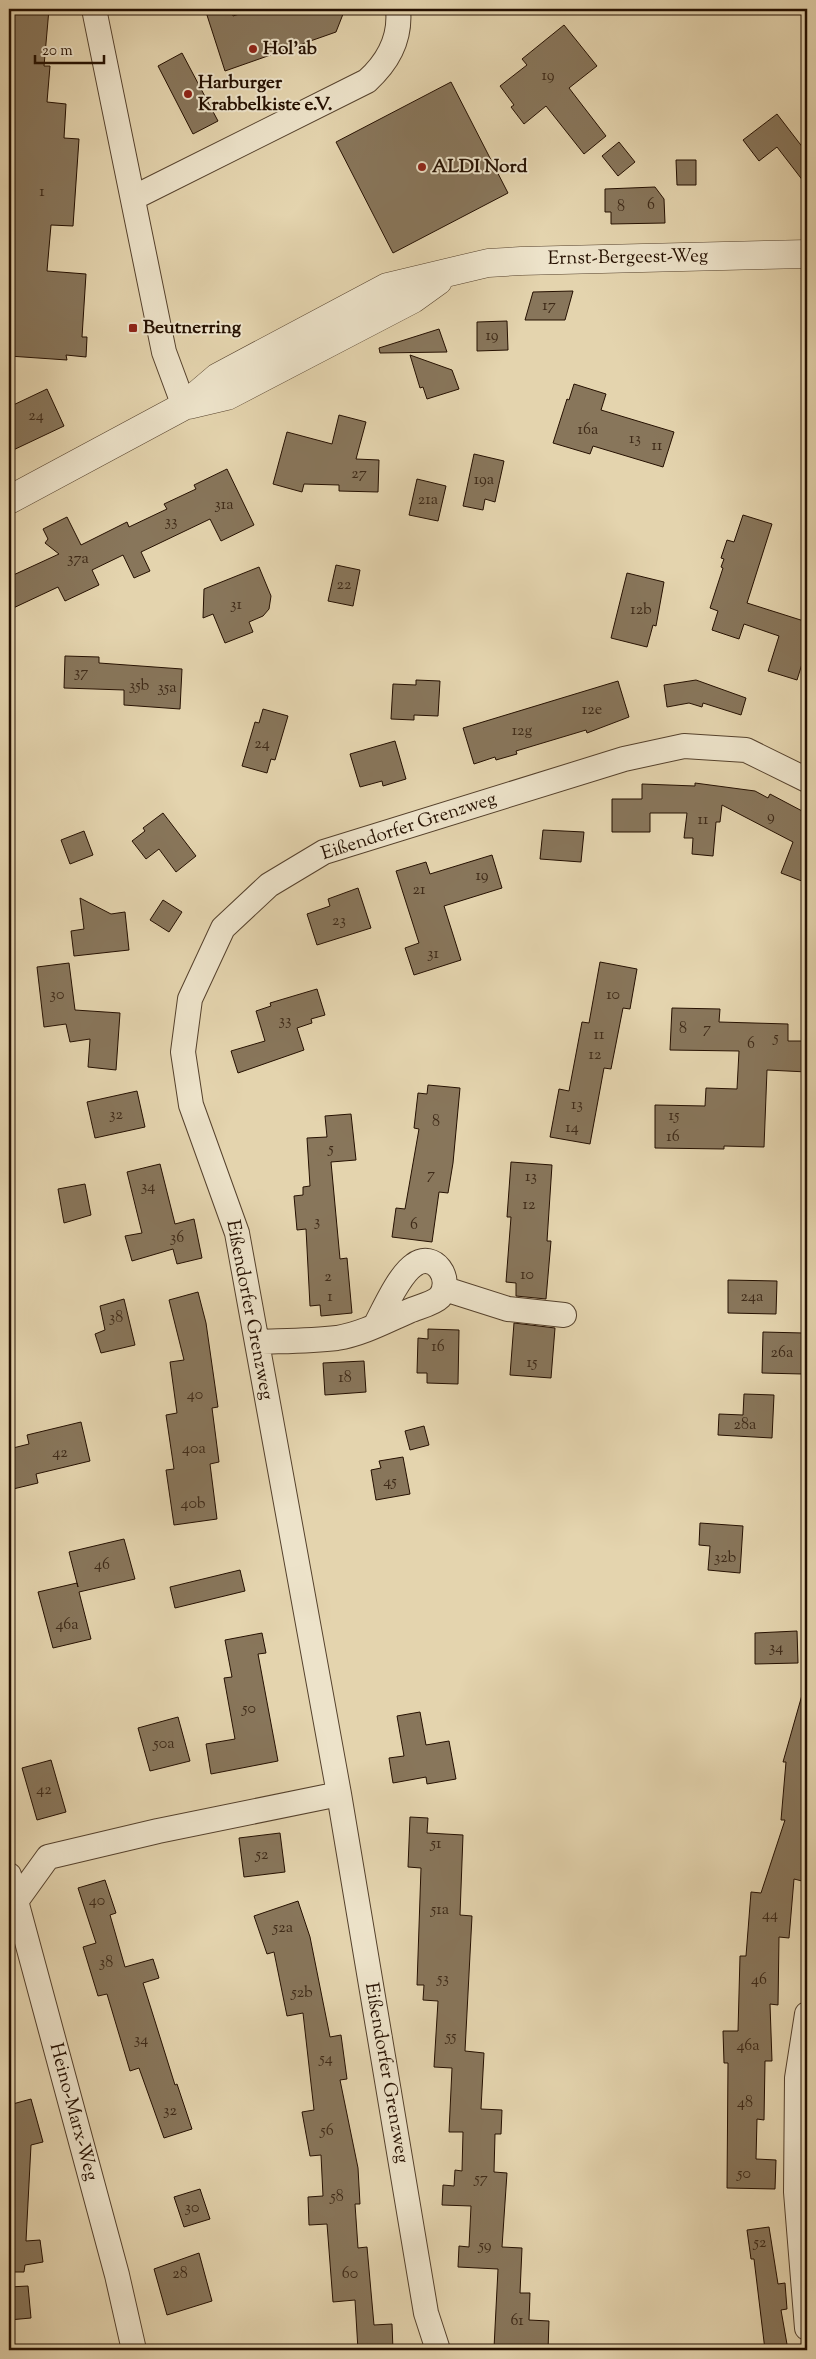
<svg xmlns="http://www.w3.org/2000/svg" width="816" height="2359" font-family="'Sorts Mill Goudy',serif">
<rect width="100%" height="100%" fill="#e4d4ae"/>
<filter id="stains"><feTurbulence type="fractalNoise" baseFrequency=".004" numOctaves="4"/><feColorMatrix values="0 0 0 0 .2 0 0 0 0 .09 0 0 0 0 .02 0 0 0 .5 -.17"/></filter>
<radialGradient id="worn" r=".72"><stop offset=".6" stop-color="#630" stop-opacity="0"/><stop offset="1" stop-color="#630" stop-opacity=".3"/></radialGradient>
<!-- building -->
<path fill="#88765b" stroke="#251001" d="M9,9H49L44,66H50L47,102L66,104L64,138L79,139L73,226L51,225L47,271L86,274L82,337H87L86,357L66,355L67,360L9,356V286L13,222H9V81H11L14,37H9Z
M205,9H232L233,16L255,9H345L336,32L225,71Z
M564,25L597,66L569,88L606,136L584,154L546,106L524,124L511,107L514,105L500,86L527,65L522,59Z
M182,53L218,121L193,134L158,66Z
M451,82L508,193L393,253L336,142Z
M777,114L807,153V186L777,147L759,161L743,140Z
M619,142L635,162L618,176L602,156Z
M676,160H696V185H677Z
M655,187L664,199L665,223L611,224V212H605V189Z
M573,291L565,320H525L533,292Z
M507,321L508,350L477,351V322Z
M439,329L447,352L380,353L379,348Z
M410,355L452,370L459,389L427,399L423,387L420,388Z
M574,384L606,394L601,410L674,432L663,467L593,446L590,454L553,443L567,399L569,400Z
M47,389L64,426L9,452V407Z
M339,415L366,422L356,459L379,460L378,492L339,491V485L304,484L302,492L273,484L287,432L332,444Z
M474,454L504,461L495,502L485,499L483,510L463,506Z
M227,469L254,525L221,541L210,519L141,552L150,571L134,578L123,555L92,570L99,585L65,601L58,587L9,610V577L59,554L45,543L48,539L43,529L67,517L81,545L127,522L129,527L167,509L164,504L196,489L194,485Z
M417,479L446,486L438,521L409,515Z
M743,515L772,524L747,603L807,622V648L797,680L768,671L779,636L744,624L739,639L712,630L718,611L710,608L723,568L721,567L724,559L721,558L727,540L734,542Z
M336,565L360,570L353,606L328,601Z
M259,567L271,596L269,609L263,616L249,622L253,632L225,643L213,614L203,618L204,589Z
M627,573L664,582L656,626L653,625L647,647L611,638Z
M65,656L99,657V663L182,669L180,709L124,705V690L64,688Z
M416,680L440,681L438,716L414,715V720L391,719L393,684L416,685Z
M696,680L746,698L741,715L703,703L702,707L689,703L667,707L664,685Z
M618,681L629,717L587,733L586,730L516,751L517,754L496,760L495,757L474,764L463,728Z
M263,709L288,716L275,760L271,759L267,773L242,766L255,722L259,723Z
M395,741L406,779L383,786L382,781L360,787L350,754Z
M695,783L755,791L768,798L770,794L804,812L807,809V883L781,873L793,842L722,805L720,822H716L713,856L692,854L693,838H684L687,813H650V832H612V799H642V784L695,786Z
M163,813L196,856L176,872L159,849L146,859L132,841L145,831L143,828Z
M543,830L584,832L581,862L540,859Z
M84,831L93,855L70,864L61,840Z
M492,855L502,888L444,906L461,960L414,975L405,948L419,943L396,871L426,862L430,874Z
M358,888L371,928L317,945L307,914L330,906L328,899Z
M80,898L111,914L125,912L129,950L74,956L71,931L84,929Z
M163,900L182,912L169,932L150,920Z
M600,962L637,969L630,1009L623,1008L611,1069L604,1068L590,1144L550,1137L559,1089L569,1091L582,1022L589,1023Z
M69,963L75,1010L120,1013L116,1070L88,1067L90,1039L70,1042L66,1024L44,1027L37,967Z
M317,989L325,1015L311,1019L312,1023L297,1028L304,1050L238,1073L231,1051L265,1041L256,1011L271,1006L270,1003Z
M672,1008L720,1009L719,1022L788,1024V1041H807V1072L767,1070L764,1147L724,1146V1149L655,1148V1105L705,1106L706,1088L737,1089L739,1051L670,1050Z
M428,1085L460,1088L453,1163L448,1193L439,1192L432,1242L392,1237L396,1208L405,1209L419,1129L414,1128L418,1093L427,1094Z
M137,1091L145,1127L95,1138L87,1102Z
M351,1114L356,1160L331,1162L340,1259L347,1258L352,1313L321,1316L320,1305L310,1306L306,1229L297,1230L294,1196L303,1195V1187L310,1186L307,1138L327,1137L325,1116Z
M511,1162L552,1165L547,1241H551L546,1299L516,1296V1283L506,1282L511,1217H507Z
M160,1164L175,1224L194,1219L202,1258L177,1264L173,1249L132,1261L125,1236L142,1233L127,1172Z
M85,1184L91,1215L64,1223L58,1189Z
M728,1280L777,1281L776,1314L728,1313Z
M198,1292L206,1323L218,1407L212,1408L219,1462L210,1464L217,1519L174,1525L166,1470L174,1469L166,1415L177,1413L170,1362L184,1360L169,1300Z
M124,1299L135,1345L101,1353L95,1334L105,1330L100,1306Z
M514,1323L555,1328L551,1378L510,1375Z
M428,1329L459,1330L458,1384L427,1383V1373H417L418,1338L428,1339Z
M763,1332L803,1333L802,1374L762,1373Z
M364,1361L366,1392L325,1395L323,1363Z
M744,1394L774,1395L772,1438L718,1435L719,1414L743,1415Z
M81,1422L90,1461L36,1474L38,1483L9,1490V1449L29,1444L27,1435Z
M424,1426L429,1445L410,1450L405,1431Z
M403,1457L410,1494L376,1500L371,1470L381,1468L379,1461Z
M700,1523L743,1526L740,1573L708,1570L710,1546L699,1545Z
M124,1539L135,1579L79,1592L91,1639L53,1648L38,1592L77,1583L78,1587L69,1552Z
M240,1570L245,1591L175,1608L170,1587Z
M797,1631L798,1663L755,1664V1633Z
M262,1633L266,1653L258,1654L278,1761L211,1774L206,1744L235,1739L224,1678L232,1677L225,1640Z
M802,1695H807V1866L802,1881L794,1879L789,1938L779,1937L778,2005L770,2004L772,2061H765L764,2120L757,2119L756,2159L776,2160L775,2189L727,2188L728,2063H724L723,2031H738L740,1956H746L751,1892L761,1893L785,1820H781L786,1762H783Z
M420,1712L426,1745L449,1741L456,1779L427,1784L426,1777L393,1783L389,1758L404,1756L397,1716Z
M178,1717L190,1761L150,1771L138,1728Z
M51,1760L66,1812L37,1820L22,1768Z
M410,1817L428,1818L427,1833L463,1835L460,1915L472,1916L465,2051L484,2053L481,2109L502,2110L501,2134H495L494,2172L507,2173L502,2247L522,2248L520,2293H530L529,2320L549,2321L548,2350L494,2348L498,2269L458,2267L459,2246L469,2247L471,2206L442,2205L443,2185L454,2186L455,2170L462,2171L463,2132H449L452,2068L434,2067L438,2001L423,2000L424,1985H417L421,1868L408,1867Z
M280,1833L285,1872L244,1877L239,1838Z
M105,1880L116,1913L110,1915L125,1967L153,1959L159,1978L143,1983L175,2085L177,2084L192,2129L164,2138L139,2068L130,2071L107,1994L98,1996L83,1947L96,1943L78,1888Z
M298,1901L310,1937L330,2037L341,2035L347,2079L340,2080L358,2168L360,2204H355L358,2248L367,2247L374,2325L392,2324L393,2350H358L355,2300L333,2302L327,2224L309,2225L308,2197L323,2196L321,2155L310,2156L302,2112L314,2110L303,2013L287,2016L274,1952L267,1954L254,1916Z
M31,2099L43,2142L31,2145L26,2241L40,2240L43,2262L25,2265L24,2272H14L9,2226V2105Z
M200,2189L210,2219L184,2227L174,2197Z
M769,2227L778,2284L785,2283L787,2309L781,2310L788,2350H765L754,2259H751L747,2230Z
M199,2253L212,2301L167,2315L154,2269Z
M28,2286L31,2318L9,2320V2287Z"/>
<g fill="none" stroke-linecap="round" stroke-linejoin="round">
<defs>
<path id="minor" d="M94,9L164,352L184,406
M133,198L367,81C388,62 401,38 398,9
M445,1289L508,1309L564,1315
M258,1342C284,1341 311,1341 337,1338C362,1334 386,1321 409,1311C418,1307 433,1304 440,1297C454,1279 434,1250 414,1265C399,1275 384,1309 375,1326
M9,1875L117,2275L134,2350
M17,1900L48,1857L158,1831L339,1794
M807,2014L797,2078L796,2192L807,2328
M438,2350L426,2313L339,1794L237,1233L191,1105L183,1052L190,999L223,928L269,885L324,852L624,759L684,746L746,750L807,780"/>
<path id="tertiary" d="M189,405L227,396L413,299L438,281
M9,500L184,406L218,377L387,287L488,263L521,261L807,254"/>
</defs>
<!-- minor casing -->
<use href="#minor" stroke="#55412c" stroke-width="26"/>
<!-- tertiary casing -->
<use href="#tertiary" stroke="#55412c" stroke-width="29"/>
<!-- minor -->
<use href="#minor" stroke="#ede3ca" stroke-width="24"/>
<!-- tertiary -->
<use href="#tertiary" stroke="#ede3ca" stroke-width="28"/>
</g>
<!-- markers -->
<g fill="#8f2418" stroke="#ede3ca" stroke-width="2">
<circle cx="253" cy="49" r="5"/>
<circle cx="188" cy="94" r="5"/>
<circle cx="422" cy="167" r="5"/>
<rect x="128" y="323" width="10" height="10" rx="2.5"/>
</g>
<g text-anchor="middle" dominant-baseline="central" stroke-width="4" stroke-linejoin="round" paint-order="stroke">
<!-- number labels -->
<g font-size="16" fill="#3e2a18">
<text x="548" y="76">19</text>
<text x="42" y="192">1</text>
<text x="651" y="205">6</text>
<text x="621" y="207">8</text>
<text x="549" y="306">17</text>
<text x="492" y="336">19</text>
<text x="36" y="416">24</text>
<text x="588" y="430">16a</text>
<text x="635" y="439">13</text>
<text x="657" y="446">11</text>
<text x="359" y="474">27</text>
<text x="484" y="480">19a</text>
<text x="428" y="500">21a</text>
<text x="224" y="505">31a</text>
<text x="171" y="522">33</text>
<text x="78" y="559">37a</text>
<text x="344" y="585">22</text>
<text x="236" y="605">31</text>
<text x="641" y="610">12b</text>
<text x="81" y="673">37</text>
<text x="139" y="686">35b</text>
<text x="167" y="688">35a</text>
<text x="592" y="710">12e</text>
<text x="522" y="731">12g</text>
<text x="262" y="744">24</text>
<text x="771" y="817">9</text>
<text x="703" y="820">11</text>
<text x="482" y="876">19</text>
<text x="419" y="890">21</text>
<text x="339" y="921">23</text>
<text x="433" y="954">31</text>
<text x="57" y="995">30</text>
<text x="613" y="995">10</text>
<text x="285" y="1021">33</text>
<text x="683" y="1029">8</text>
<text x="707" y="1029">7</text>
<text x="599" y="1035">11</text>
<text x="776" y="1038">5</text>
<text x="751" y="1044">6</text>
<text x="595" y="1055">12</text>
<text x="577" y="1105">13</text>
<text x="116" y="1115">32</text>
<text x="674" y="1116">15</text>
<text x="436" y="1122">8</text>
<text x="572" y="1128">14</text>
<text x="673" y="1137">16</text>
<text x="331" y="1149">5</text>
<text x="431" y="1175">7</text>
<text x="531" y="1177">13</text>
<text x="148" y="1187">34</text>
<text x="529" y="1205">12</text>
<text x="317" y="1222">3</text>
<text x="414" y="1225">6</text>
<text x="177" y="1238">36</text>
<text x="527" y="1275">10</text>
<text x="328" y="1277">2</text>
<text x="330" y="1297">1</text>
<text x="752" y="1297">24a</text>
<text x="116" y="1318">38</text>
<text x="438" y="1347">16</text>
<text x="782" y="1353">26a</text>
<text x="532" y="1363">15</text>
<text x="345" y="1378">18</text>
<text x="195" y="1395">40</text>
<text x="745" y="1425">28a</text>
<text x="194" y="1449">40a</text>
<text x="60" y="1453">42</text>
<text x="390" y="1482">45</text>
<text x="193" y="1504">40b</text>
<text x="725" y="1558">32b</text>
<text x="102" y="1565">46</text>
<text x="67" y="1625">46a</text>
<text x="776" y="1648">34</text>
<text x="249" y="1709">50</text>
<text x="164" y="1744">50a</text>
<text x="44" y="1790">42</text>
<text x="436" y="1844">51</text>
<text x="262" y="1855">52</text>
<text x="97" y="1901">40</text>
<text x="440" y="1910">51a</text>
<text x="770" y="1915">44</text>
<text x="283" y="1928">52a</text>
<text x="106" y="1963">38</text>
<text x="443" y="1979">53</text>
<text x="759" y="1980">46</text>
<text x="302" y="1993">52b</text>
<text x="451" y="2037">55</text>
<text x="141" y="2040">34</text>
<text x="748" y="2046">46a</text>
<text x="326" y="2059">54</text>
<text x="745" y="2103">48</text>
<text x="170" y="2111">32</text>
<text x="327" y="2131">56</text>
<text x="744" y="2174">50</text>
<text x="481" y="2179">57</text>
<text x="337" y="2197">58</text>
<text x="192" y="2208">30</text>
<text x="760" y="2243">52</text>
<text x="485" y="2246">59</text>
<text x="180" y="2274">28</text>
<text x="350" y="2274">60</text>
<text x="517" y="2321">61</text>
</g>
<!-- poi labels -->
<g font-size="19" font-weight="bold" fill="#251001" stroke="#ede3ca" text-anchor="start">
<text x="263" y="49">Hol'ab</text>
<text x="198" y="83">Harburger<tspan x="198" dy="22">Krabbelkiste e.V.</tspan></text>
<text x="432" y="167">ALDI Nord</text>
<text x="143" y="328">Beutnerring</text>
</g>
<!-- street labels -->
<g font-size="19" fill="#251001" stroke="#ede3ca">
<text transform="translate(628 258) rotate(-1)">Ernst-Bergeest-Weg</text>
<text transform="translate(409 827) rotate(-18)">Eißendorfer Grenzweg</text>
<text transform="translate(249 1310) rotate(79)">Eißendorfer Grenzweg</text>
<text transform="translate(386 2073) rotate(80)">Eißendorfer Grenzweg</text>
<text transform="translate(73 2112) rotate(75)">Heino-Marx-Weg</text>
</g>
</g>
<!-- margin -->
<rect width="816" height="2359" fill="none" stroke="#e4d4ae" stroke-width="30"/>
<rect x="10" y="10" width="796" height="2339" fill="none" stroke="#251001" stroke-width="2.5"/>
<rect x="15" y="15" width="786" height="2329" fill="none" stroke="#251001"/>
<!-- scale -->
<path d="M35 55v8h69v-8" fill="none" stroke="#251001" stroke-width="2.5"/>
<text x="42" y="55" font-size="15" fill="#251001" stroke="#ede3ca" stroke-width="4" paint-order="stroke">20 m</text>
<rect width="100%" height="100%" filter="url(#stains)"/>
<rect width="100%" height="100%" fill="url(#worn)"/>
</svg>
